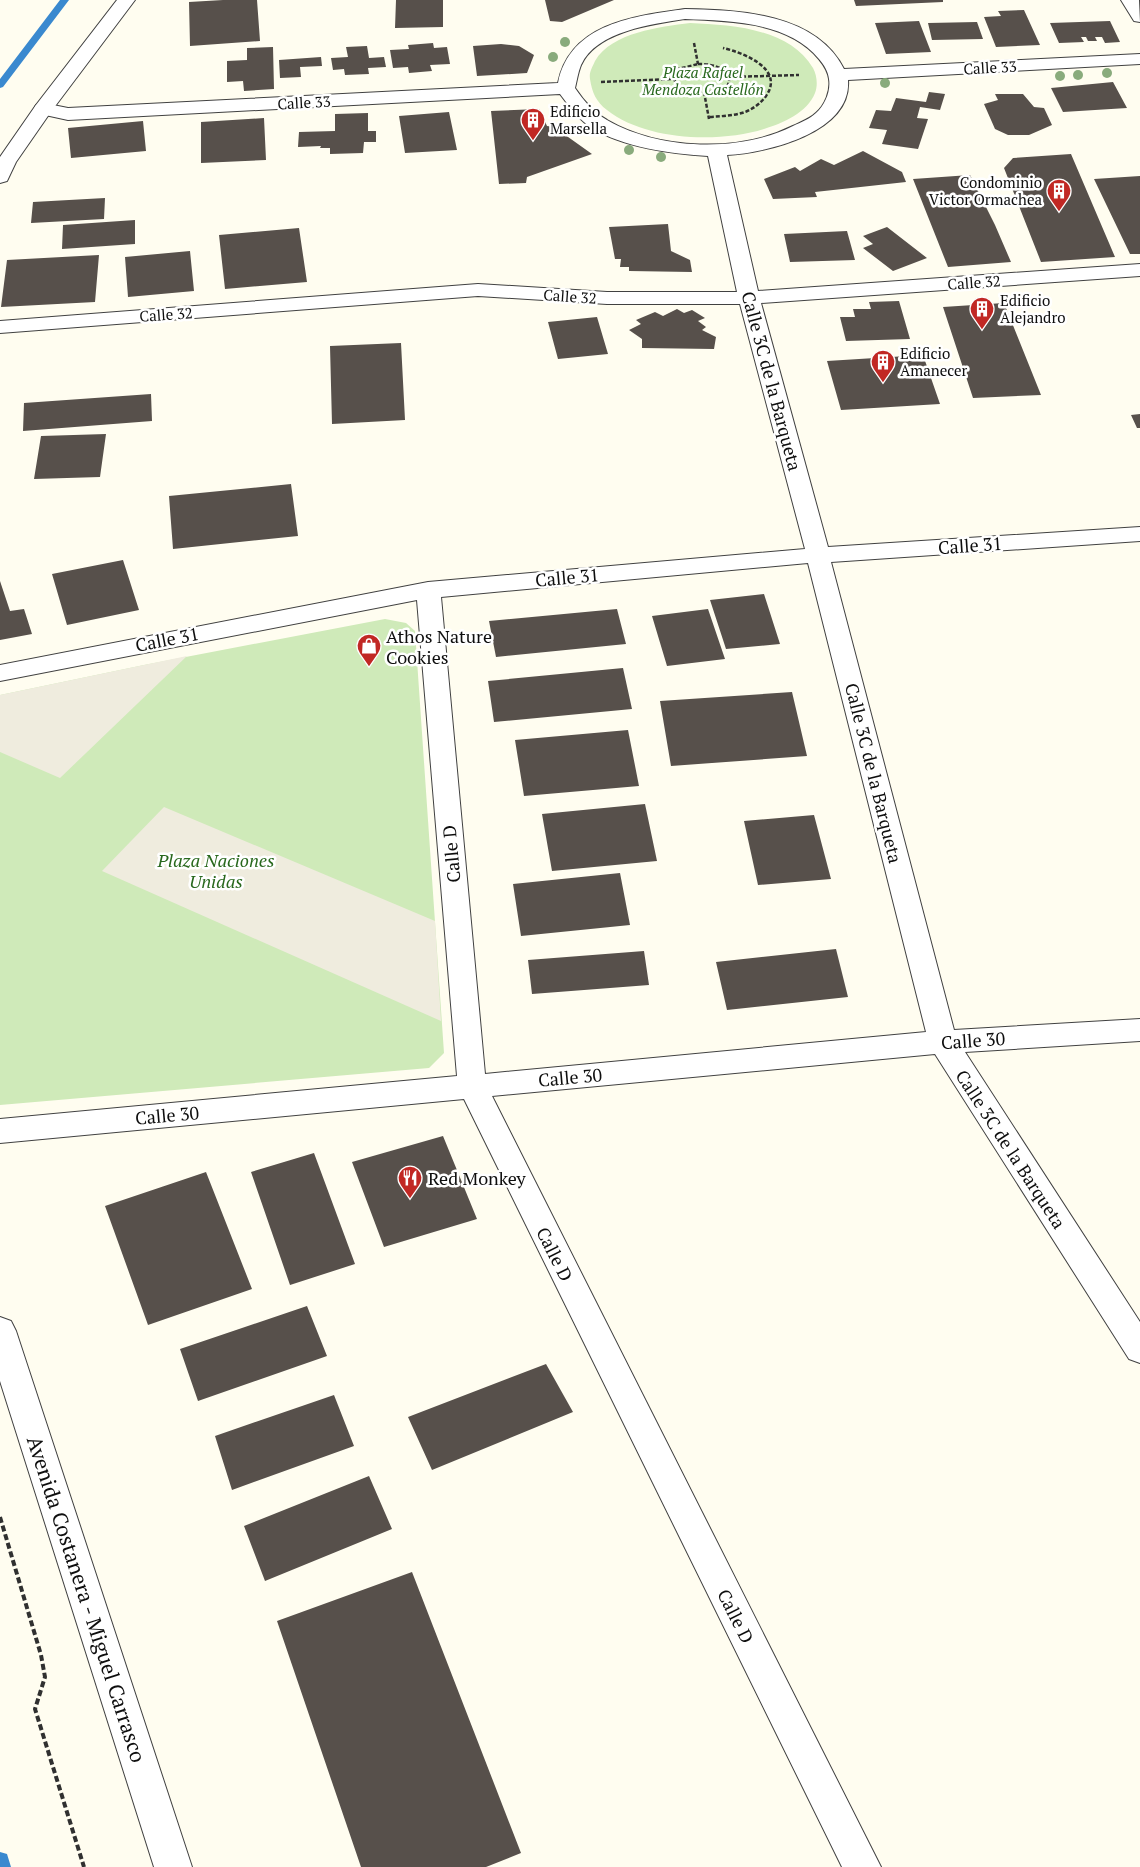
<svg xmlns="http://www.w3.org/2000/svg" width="1140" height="1867" font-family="'PT Serif',serif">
<rect width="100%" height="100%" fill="#fffdf0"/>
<!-- green -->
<path fill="#cfeab9" d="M690,23C732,25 789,28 813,68C817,75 818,86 815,93C807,113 783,123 764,129C719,143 646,141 607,110C596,102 592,92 590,79C589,72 592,68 595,61C612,32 660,27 690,23Z
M385,619L406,623L415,631L444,1053L429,1068L0,1105V695L144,665Z"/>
<!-- plaza -->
<path fill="#efecde" d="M187,656L60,778L0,752V695Z
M164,807L435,921L441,1021L102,871Z"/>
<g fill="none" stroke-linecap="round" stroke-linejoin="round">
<!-- stream -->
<path fill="#3a89cf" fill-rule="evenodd" d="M60,0H69L3,87L0,88V79Z
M0,1852L7,1854L11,1867H0Z"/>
</g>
<!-- building -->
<path fill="#57504b" d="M223,0H257L260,41L190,46L189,2Z
M396,0H443V27L395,28Z
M545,0H614L562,22L550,21Z
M854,0H943V2L856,6Z
M1024,10L1040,45L996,47L984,17L1001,16L998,11Z
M919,21L931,52L886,54L875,23Z
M1110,21L1120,42L1105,43L1102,37H1095L1097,41H1088L1086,37H1081L1084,42L1059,43L1050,23Z
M977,22L983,39L932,40L928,23Z
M433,43L434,48L447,47L450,64L430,65L432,71L409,73L408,67L393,68L390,50L409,49L408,45Z
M501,44L519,46L534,55L527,73L477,76L473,46Z
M367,46L369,58L384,57L386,67L368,68L369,74L345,75L344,69L333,70L331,58L348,57L346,47Z
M273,47L274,89L244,91L243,81L227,82V61L247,60V48Z
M321,57L322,66L300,67L301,77L280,78L279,60Z
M1113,82L1127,108L1063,112L1051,88Z
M929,92L945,94L940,110L920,107L917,118L928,119L918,149L882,144L887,130L869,128L876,110L891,111L896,98L926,102Z
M995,94H1023L1034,107L1044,108L1052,125L1029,135H1008L995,129L984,104L998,100Z
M539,109L547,126L554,127L592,154L527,177L526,183L499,184L491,111Z
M449,112L457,150L405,153L399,116Z
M368,113V131H376V142H364L363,153L330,154V148H320L321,146L298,147L299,132L335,131V114Z
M264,118L266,160L201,163V122Z
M143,121L146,151L71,158L68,128Z
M863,151L902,172L906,182L815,192L817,197L773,199L764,179L795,167L800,171L821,159L834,165Z
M1071,154L1115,257L1041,262L1004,168L1013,158Z
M970,175L995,225L1011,262L948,267L913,179Z
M1140,176V254H1130L1094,179Z
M105,198L104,219L31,223L33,202Z
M135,220V244L62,249L63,225Z
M668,224L671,251L690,260L692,272L629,271V267H620L621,259H615L609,227Z
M887,227L927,258L893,271L863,248L873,244L863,236Z
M299,228L307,282L225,289L219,235Z
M847,231L855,260L790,262L784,234Z
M190,251L194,291L128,297L125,257Z
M99,255L95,302L1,307L7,260Z
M899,301L910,339L846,341L840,317H855L853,309H871L869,302Z
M1004,303L1041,395L973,398L943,307Z
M677,309L684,313L692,310L705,318L698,321L706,327L702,330L716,337L714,349L642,348V339L629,330L641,324L636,320L655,312L663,316Z
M597,317L608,354L558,359L548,322Z
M401,343L405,420L332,424L330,346Z
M923,355L940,404L841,410L827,361Z
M151,394L152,421L23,431L24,403Z
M1140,414V428H1137L1131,415Z
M106,434L100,477L34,479L41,436Z
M291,484L298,536L173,549L169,496Z
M123,560L139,610L67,625L52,574Z
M0,581L10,611L24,609L32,634L0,640Z
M764,594L780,644L726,649L710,600Z
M617,609L626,644L496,657L489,621Z
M708,609L725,659L667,666L652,616Z
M623,668L632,709L494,722L488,681Z
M792,692L807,756L671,766L660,701Z
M628,730L639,786L524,796L515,740Z
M645,804L657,861L552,871L542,814Z
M814,815L831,879L758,885L744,821Z
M620,873L630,925L521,936L513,884Z
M836,949L848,997L727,1010L716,962Z
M644,951L649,985L532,994L528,960Z
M443,1136L477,1219L384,1247L352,1162Z
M314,1153L355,1264L290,1285L251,1172Z
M206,1172L252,1289L148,1325L105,1206Z
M307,1306L327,1356L198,1401L180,1349Z
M546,1364L573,1412L432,1470L408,1417Z
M334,1395L354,1446L232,1490L215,1436Z
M369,1476L392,1529L265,1581L244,1526Z
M412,1572L521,1853L486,1867H361L277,1621Z"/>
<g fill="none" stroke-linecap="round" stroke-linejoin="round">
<defs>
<path id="minor" d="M1121,0H1139L1140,22L1134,21Z
M685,9C739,10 816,13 844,69L1140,54V64L848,80C852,133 766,153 727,155L758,291L1140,264V276L761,303L828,547L1140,527V541L831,562L954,1030L1140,1019V1041L965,1052L1140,1322V1363L1129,1359L935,1054L492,1096L881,1867H842L464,1099L0,1143V1119L457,1076L417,600L0,681V665L428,582L805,549L740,304H607L478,296L0,333V321L478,284L607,292H737L708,156C672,154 622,147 592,128C579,120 569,106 560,94L68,120L36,113L34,109L36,105L43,103L68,108L558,83C570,23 635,16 685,9ZM685,19C729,21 788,21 819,59C824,65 828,71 829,79C831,91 825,105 816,113C810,119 801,122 793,126C739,153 659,150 607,120C594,113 583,100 575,88C577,80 578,72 581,65C596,31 653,24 685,19ZM808,563L926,1032L485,1074L441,597Z"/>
<path id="tertiary" d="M117,0H135L50,113L16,162L7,181L0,183V157L36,105Z
M0,1317L11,1321L16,1331L192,1867H154L0,1381Z"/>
</defs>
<!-- minor casing -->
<use href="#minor" stroke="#414141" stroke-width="2"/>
<!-- tertiary casing -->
<use href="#tertiary" stroke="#414141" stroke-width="2"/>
<!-- path-far1 -->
<path stroke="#303030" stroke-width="2.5" stroke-dasharray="4 2" stroke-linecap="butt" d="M694,43L698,64
M698,64C711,64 722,66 730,77L728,85C710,95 685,98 673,78L678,69Z
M730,77L799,75
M601,82L673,79
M704,92L709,119
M710,117C721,116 734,116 745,112C753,109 761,103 766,96C785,69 744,53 723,48"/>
<!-- path -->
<path stroke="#303030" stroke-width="4" stroke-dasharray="6 3" stroke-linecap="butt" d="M0,1517L41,1655L45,1677L35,1709L84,1867"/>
<!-- minor -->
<use href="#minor" fill="#fff" fill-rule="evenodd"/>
<!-- tertiary -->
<use href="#tertiary" fill="#fff" fill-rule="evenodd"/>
</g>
<!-- trees -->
<g fill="#89ab7c">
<circle cx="565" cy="42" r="5"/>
<circle cx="553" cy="57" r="5"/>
<circle cx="1107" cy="73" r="5"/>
<circle cx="1078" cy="75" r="5"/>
<circle cx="1060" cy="76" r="5"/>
<circle cx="885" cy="83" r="5"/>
<circle cx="629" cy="150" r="5"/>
<circle cx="661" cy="157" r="5"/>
</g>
<!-- icons -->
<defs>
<symbol id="building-pin" viewBox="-11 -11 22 30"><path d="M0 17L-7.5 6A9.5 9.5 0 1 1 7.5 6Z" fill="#c12824" stroke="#fff"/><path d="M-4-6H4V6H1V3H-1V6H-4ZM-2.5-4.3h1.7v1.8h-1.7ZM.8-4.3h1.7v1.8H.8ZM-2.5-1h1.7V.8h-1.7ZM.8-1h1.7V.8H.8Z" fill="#fff"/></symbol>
<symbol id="shop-pin" viewBox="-11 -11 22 30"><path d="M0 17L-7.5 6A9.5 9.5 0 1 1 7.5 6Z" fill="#c12824" stroke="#fff"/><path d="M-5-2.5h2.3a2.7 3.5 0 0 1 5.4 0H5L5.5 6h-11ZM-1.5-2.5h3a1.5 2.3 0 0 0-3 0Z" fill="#fff"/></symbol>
<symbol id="restaurant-pin" viewBox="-11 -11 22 30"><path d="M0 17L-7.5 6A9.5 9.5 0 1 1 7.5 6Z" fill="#c12824" stroke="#fff"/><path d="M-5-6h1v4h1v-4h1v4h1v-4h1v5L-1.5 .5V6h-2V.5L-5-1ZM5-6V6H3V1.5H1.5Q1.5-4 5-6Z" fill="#fff"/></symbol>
</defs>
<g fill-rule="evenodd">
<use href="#building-pin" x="519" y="106" width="28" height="38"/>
<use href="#building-pin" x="1045" y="177" width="28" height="38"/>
<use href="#building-pin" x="968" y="295" width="28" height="38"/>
<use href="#building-pin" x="869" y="348" width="28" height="38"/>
<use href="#shop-pin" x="355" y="632" width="28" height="38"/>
<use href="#restaurant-pin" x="396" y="1164" width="28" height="38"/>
</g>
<g text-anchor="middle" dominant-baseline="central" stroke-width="5" stroke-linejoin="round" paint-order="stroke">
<!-- far-street labels -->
<g font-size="15" fill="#0e0e0e" stroke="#fff">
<text transform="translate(990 67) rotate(-3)">Calle 33</text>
<text transform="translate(304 102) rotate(-3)">Calle 33</text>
<text transform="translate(974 282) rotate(-4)">Calle 32</text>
<text transform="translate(570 296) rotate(4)">Calle 32</text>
<text transform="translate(166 314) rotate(-4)">Calle 32</text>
</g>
<!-- far-park labels -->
<g font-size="15" font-style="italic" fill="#28681d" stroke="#fff">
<text x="703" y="72">Plaza Rafael<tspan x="703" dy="17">Mendoza Castellón</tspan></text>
</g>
<!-- far-poi labels -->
<g font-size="15" fill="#0e0e0e" stroke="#fff" text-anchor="start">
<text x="550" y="111">Edificio<tspan x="550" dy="17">Marsella</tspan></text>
<text x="1042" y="182" text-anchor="end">Condominio<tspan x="1042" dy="17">Victor Ormachea</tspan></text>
<text x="1000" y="300">Edificio<tspan x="1000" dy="17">Alejandro</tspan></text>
<text x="900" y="353">Edificio<tspan x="900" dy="17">Amanecer</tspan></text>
</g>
<!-- street labels -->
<g font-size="18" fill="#0e0e0e" stroke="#fff">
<text transform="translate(772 381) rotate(75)">Calle 3C de la Barqueta</text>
<text transform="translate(970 545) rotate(-4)">Calle 31</text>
<text transform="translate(567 577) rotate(-5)">Calle 31</text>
<text transform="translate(167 639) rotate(-11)">Calle 31</text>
<text transform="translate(874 773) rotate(76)">Calle 3C de la Barqueta</text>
<text transform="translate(451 854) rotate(-95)">Calle D</text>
<text transform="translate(973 1040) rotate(-4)">Calle 30</text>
<text transform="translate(570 1077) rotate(-5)">Calle 30</text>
<text transform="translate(167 1115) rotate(-5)">Calle 30</text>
<text transform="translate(1011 1149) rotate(57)">Calle 3C de la Barqueta</text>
<text transform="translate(555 1254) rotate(63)">Calle D</text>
<text transform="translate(736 1616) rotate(63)">Calle D</text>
</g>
<!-- poi labels -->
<g font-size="18" fill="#0e0e0e" stroke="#fff" text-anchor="start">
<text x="386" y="636">Athos Nature<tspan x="386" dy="21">Cookies</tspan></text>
<text x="428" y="1178">Red Monkey</text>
</g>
<!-- park labels -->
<g font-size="18" font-style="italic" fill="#28681d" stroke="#fff">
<text x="216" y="860">Plaza Naciones<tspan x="216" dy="21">Unidas</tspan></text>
</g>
<!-- near-street labels -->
<g font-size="21" fill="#0e0e0e" stroke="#fff">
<text transform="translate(87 1599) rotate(72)">Avenida Costanera - Miguel Carrasco</text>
</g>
</g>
</svg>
